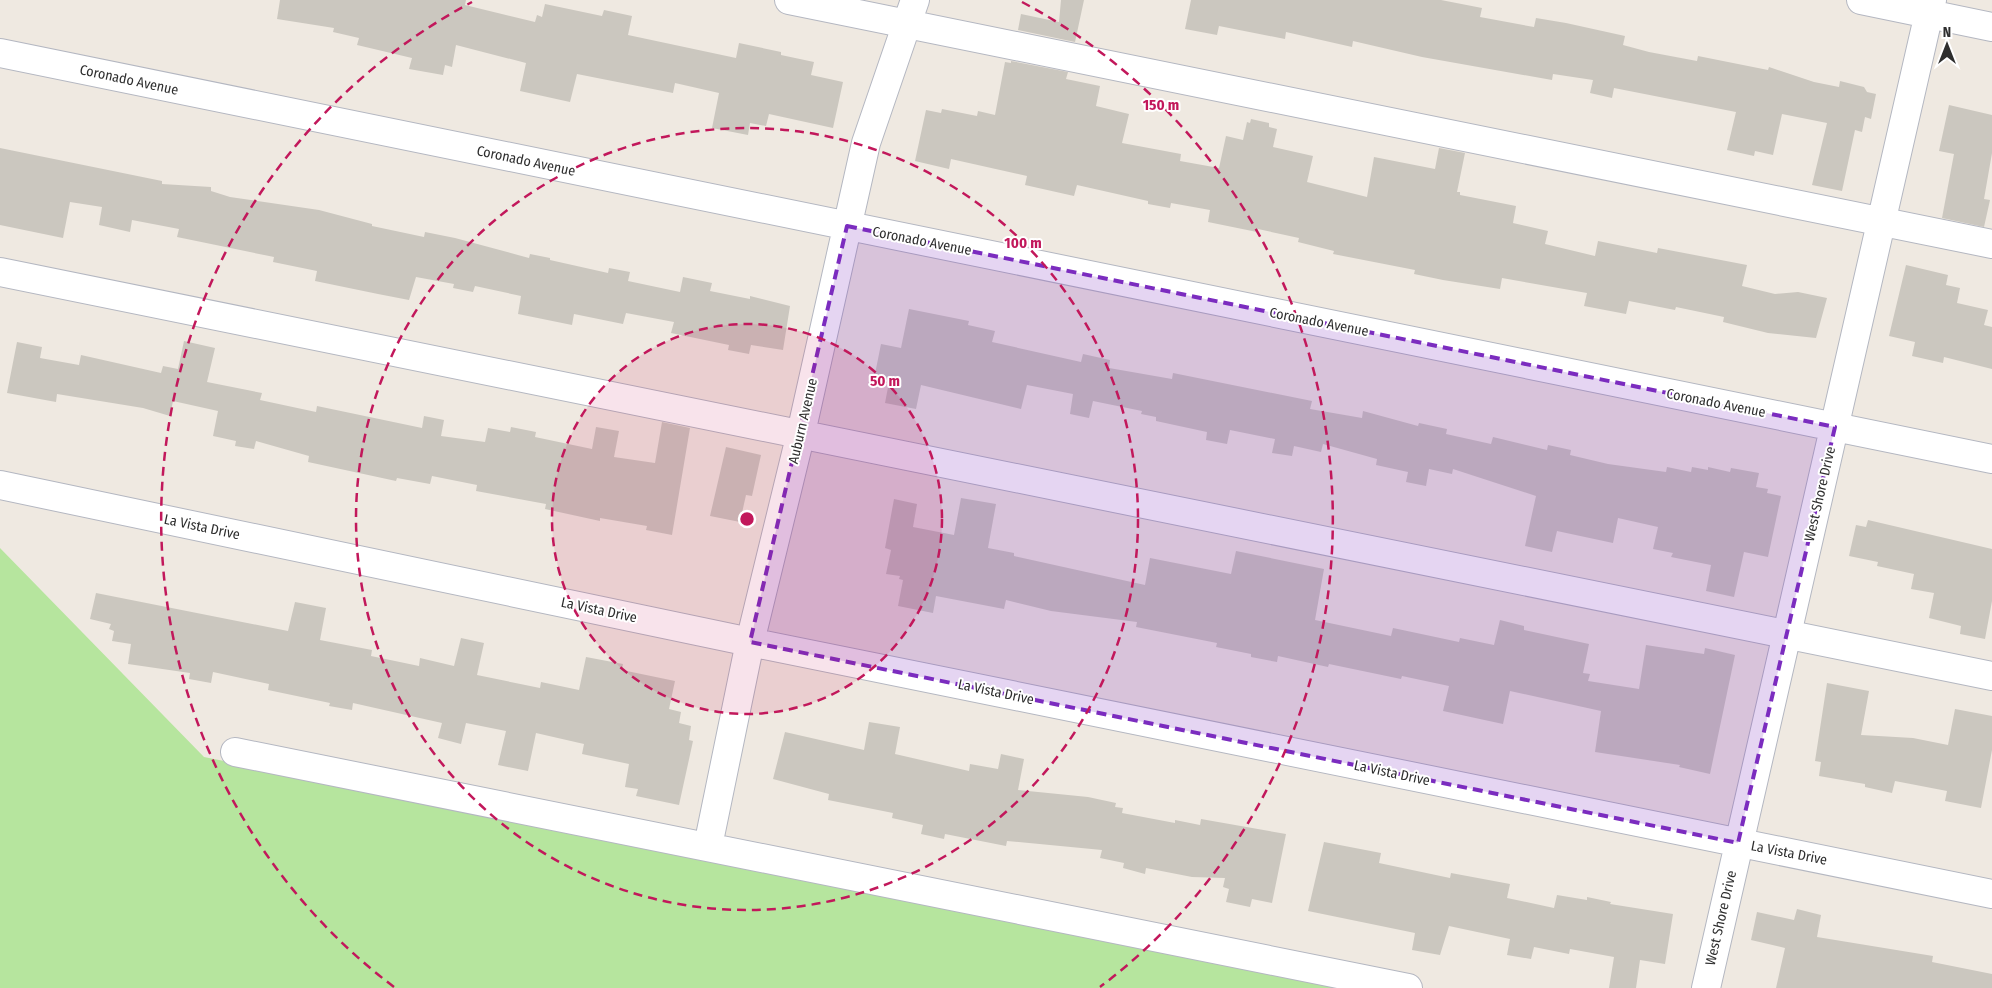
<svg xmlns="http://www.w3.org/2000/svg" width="1992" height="988" font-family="'Fira Sans Condensed',sans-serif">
<rect width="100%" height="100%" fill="#efe9e1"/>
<!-- green -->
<path fill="#b6e59e" d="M0,548L204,757L1358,988H0Z"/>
<!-- building -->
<path fill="#cbc7bf" d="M280,0H466L465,5L535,22L537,15L542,17L545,4L602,16L604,10L632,16L628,35L736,58L739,43L781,52V55L814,62L811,75L843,82L833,128L769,114L766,126L750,123L748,135L712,128L719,93L675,83L673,93L577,74L570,102L520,91L526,63L456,45L452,67L445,65L443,75L409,69L412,58L357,45L359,38L333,32L334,28L277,19Z
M1061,0H1084L1075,42L1018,30L1021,14L1059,22Z
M1191,0H1441L1482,8L1480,17L1534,27L1536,18L1566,23L1625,36L1623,45L1649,52L1697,61L1698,56L1768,70L1769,67L1814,82L1839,87L1840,81L1864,87L1867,92L1876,94L1871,119L1865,117L1862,132L1855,130L1842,191L1812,185L1827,123L1782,114L1773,155L1755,151L1754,156L1727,150L1736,112L1614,88L1612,98L1590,93L1593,80L1553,74L1552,80L1422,57L1353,41L1352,47L1286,32L1285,39L1219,26L1217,35L1185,29Z
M1011,61L1068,72L1066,79L1100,86L1096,106L1129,114L1122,143L1181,154L1180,161L1219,168L1226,136L1243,140L1247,122L1250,123L1251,119L1269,123V127L1277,129L1273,147L1313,156L1307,182L1367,197L1374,157L1435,169L1439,148L1465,153L1457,192H1460V195L1516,206L1513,223L1548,231L1545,244L1595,256L1598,241L1657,253L1658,248L1747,265L1742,286L1775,294L1798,292L1827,298L1816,338L1768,333L1723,322L1724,317L1676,307L1675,310L1629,301L1626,314L1584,306L1587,293L1502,278L1500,289L1443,280L1414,274L1415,270L1333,254L1334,251L1298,242L1299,238L1258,229L1257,232L1208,222L1210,210L1171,203L1170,208L1148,204V201L1077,185L1074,196L1025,185L1027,176L951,159L949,169L915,161L926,110L941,113L942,109L977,116L978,111L995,115L1005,62L1011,63Z
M1949,105L1992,115V153L1984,199L1990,200L1984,227L1942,218L1954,154L1939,151Z
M0,148L162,181V184L211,187V191L230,197L319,210L372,224V226L424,237L425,232L455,238L529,258L530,254L550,258V260L608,273L609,268L630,272L628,281L680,292L683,277L712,283L710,291L750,299V296L790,306L783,350L751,345L749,354L728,350L729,345L671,333L674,322L626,313L623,324L574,314L572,325L518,314L521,296L475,286L473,292L453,288L454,284L416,277L409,300L378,294L315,281L317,271L273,262L274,257L177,237L179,229L132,220L130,232L99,225L102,207L70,202L63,238L0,225Z
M1906,265L1948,275L1946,285L1960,288L1957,303L1988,310L1984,325L1992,327V369L1944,357L1943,363L1912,356L1915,342L1889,336Z
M909,309L969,321L968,325L995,331L992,342L1081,362L1083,354L1110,360L1109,368L1172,379L1173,373L1312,401L1310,409L1362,418L1363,411L1418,426L1419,423L1447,429L1446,434L1491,444L1493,437L1547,450L1548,445L1571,450L1570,455L1608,464L1666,472L1667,467L1691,472L1692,467L1708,470V467L1730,472L1731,468L1759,473L1756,487L1768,489L1767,493L1781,496L1768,557L1744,552L1734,597L1706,591L1711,565L1671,557L1673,553L1653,549L1658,527L1618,518L1613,543L1557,531L1552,552L1525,546L1536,496L1453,469L1452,474L1429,469L1426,486L1406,482L1408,472L1376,465L1377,459L1323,444L1321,452L1294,446L1292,456L1272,453L1275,439L1230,430L1227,444L1206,440L1207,432L1156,421V417L1141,414L1142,411L1093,401L1089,418L1070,414L1073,394L1027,385L1021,409L921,385L916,409L885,403L889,382L874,379L881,344L901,348Z
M184,341L215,348L207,382L262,393L260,400L316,412L317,406L422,428L424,416L444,420L441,436L485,442L488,428L510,432L511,427L536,432L535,437L592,449L596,427L619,431L614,457L655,463L662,422L690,428L672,535L646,530L647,526L600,518V521L545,509L546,504L476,491L477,485L432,476L430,484L397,478L396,481L308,462L309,456L256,441L254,449L235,446L236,441L213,436L218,411L173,401L170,416L143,408L57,394L56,402L7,393L17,342L42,347L40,358L79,365L81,355L161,373L163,366L178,369Z
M726,447L761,455L752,496L746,495L740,522L710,516Z
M961,498L996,504L988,548L1014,553V556L1145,585L1150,558L1231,574L1236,551L1324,569L1315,620L1391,636L1393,628L1459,642L1460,638L1494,645L1500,620L1524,626V630L1589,644L1583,673L1590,674L1588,681L1639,689L1646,645L1704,654L1705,648L1735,655L1710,774L1679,767L1680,765L1595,752L1601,711L1510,691L1503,724L1443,711L1449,686L1402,676L1401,679L1329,664L1328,667L1278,656L1277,662L1251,657V654L1216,647L1217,643L1136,627L1137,622L1051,611L1006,600L1004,609L936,596L933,613L898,606L903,580L899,579L900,576L886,574L891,550L885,548L894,499L917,504L913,527L954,535Z
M1868,520L1992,549V601L1985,639L1960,634L1961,626L1929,618L1934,593L1911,589L1914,574L1877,566L1878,562L1849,556L1856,525L1866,527Z
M96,593L288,631L295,602L326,608L320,640L372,650L371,656L419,666L420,658L454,666L461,638L484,643L477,675L540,688L541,682L579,690L586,657L623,664L622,670L675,681L669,709L681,712L679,723L691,726L689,740L693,741L679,805L636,796L638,789L625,787L629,764L582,754L584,744L536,733L528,771L498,765L506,731L466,723L461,744L438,738L442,723L353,703L352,710L329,706L330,703L268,690L269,684L213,672L211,683L189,679L190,673L128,664L131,644L112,641L114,631L109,629L111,624L90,619Z
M1827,683L1869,691L1861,735L1913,738L1948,745L1955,709L1992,716V750L1981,808L1945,801L1947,791L1895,781L1892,793L1865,787V784L1819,776L1821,762L1815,761Z
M869,722L900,727L895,754L969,771L970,764L998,769L1001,754L1024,759L1018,790L1088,797L1116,803L1115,807L1123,808L1122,813L1175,823V820L1200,825L1201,819L1286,834L1272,903L1252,899L1250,907L1226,902L1229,889L1223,887L1225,878L1192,877L1146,868L1145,874L1123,868L1124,863L1100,858L1102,850L1007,841L1006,846L945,834L944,839L921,834L923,825L892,818L893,813L828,800L829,794L773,779L785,732L864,750Z
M1324,842L1381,853L1379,863L1450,878L1451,873L1510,884L1507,898L1554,908L1557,895L1587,900V897L1611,902L1610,904L1673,914L1665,964L1640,960L1636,988H1609L1614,957L1570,949L1569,954L1534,947L1531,959L1507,955L1510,939L1449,926L1440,955L1412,950L1415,933L1308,911Z
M1797,909L1821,915L1817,937L1933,956L1932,962L1992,974V988H1776L1785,948L1751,940L1757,912L1794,920Z"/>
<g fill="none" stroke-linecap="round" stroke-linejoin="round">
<defs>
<path id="minor" d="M789,0L1992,244
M1861,0L1992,27
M0,53L1992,459
M0,272L1992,676
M0,485L750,642L1992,894
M235,752L1408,988
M708,846L750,642L801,433L866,143L915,0
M1706,988L1932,0"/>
</defs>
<!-- minor casing -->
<use href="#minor" stroke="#b4b7c1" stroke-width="30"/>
<!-- minor -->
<use href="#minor" stroke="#fff" stroke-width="28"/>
</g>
<!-- marked area -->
<path fill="#7b2cbf" fill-opacity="0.2" stroke="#7b2cbf" stroke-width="4" stroke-dasharray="10 6" stroke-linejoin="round" d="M847,226L1835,427L1738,843L750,642Z"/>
<!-- distance rings -->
<circle cx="747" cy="519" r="195" fill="#c2185b" fill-opacity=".12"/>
<g fill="none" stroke="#c2185b" stroke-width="2.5" stroke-dasharray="9 6">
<circle cx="747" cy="519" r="195"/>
<circle cx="747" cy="519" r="391"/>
<path d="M394 987A586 586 0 0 1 472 2M1022 2A586 586 0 0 1 1100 987"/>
</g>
<g text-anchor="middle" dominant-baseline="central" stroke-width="4" stroke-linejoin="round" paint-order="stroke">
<!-- street labels -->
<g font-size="14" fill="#2e2e2e" stroke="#fff">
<text transform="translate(129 80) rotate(12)">Coronado Avenue</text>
<text transform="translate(526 161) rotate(12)">Coronado Avenue</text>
<text transform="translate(922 241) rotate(11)">Coronado Avenue</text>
<text transform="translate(1319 322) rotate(11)">Coronado Avenue</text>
<text transform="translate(1716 403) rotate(11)">Coronado Avenue</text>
<text transform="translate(803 421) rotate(-77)">Auburn Avenue</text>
<text transform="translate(1820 494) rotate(-77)">West Shore Drive</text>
<text transform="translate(202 527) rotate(12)">La Vista Drive</text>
<text transform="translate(599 610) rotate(12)">La Vista Drive</text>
<text transform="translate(996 692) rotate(12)">La Vista Drive</text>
<text transform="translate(1392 773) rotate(12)">La Vista Drive</text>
<text transform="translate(1789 853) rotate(11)">La Vista Drive</text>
<text transform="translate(1721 918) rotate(-77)">West Shore Drive</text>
</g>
</g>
<circle cx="747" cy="519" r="8" fill="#c2185b" stroke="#fff" stroke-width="2.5"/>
<g font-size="15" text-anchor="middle" font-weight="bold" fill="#c2185b" stroke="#fff" stroke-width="4" stroke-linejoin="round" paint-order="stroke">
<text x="1161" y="110">150 m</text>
<text x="1023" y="248">100 m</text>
<text x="885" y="386">50 m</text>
</g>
<!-- north arrow -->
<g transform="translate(1947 45)" stroke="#ffffff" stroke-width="4" paint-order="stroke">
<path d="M0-4L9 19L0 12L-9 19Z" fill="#2e2e2e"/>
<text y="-8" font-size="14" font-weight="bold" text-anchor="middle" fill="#2e2e2e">N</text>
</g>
</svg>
